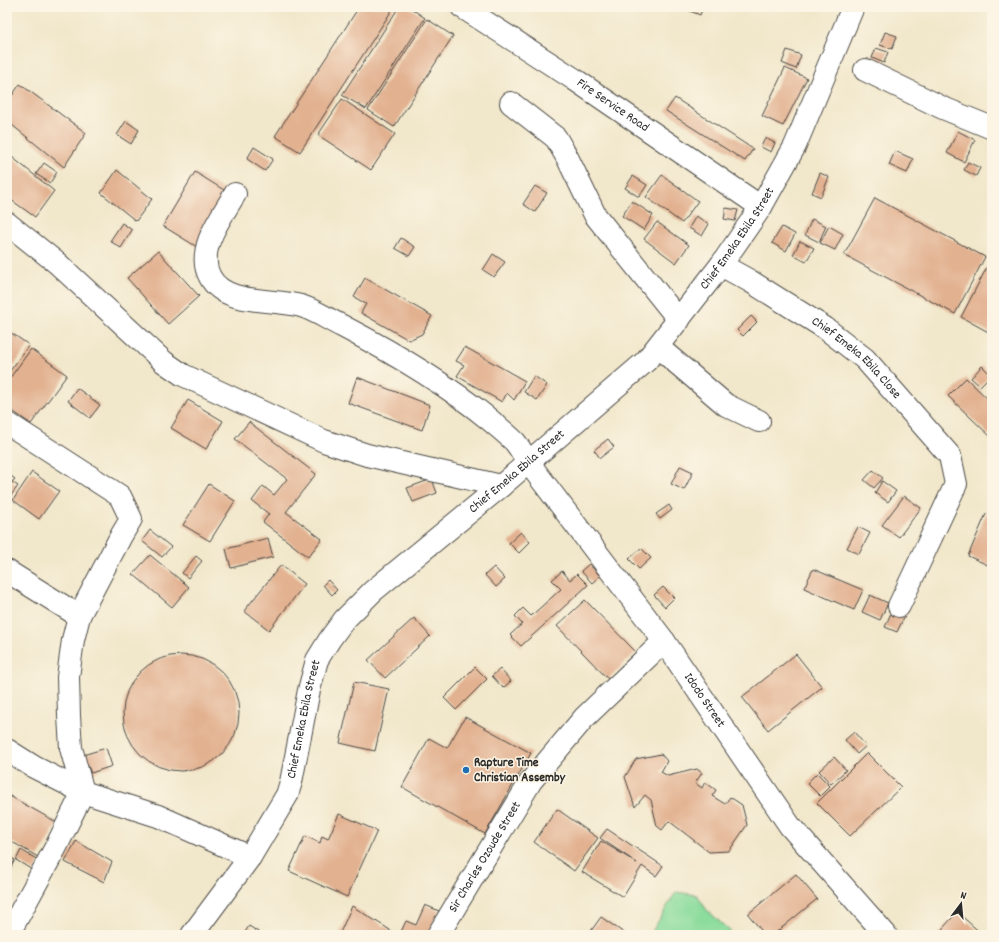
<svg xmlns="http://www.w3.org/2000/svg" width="999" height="942" font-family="Dekko,sans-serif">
<rect width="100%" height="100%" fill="#fcf5e5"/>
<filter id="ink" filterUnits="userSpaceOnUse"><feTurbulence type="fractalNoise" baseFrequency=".025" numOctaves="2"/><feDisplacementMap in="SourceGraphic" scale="8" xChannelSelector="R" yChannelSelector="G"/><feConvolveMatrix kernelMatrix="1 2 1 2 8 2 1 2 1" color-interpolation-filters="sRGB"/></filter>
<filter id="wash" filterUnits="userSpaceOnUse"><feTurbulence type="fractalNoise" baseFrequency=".012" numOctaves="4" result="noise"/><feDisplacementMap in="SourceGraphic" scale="16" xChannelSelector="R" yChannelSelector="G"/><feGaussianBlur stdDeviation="0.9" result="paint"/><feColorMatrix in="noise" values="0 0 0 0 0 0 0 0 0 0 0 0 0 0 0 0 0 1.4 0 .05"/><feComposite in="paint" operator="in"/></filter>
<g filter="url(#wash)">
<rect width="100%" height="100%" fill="#f1e7cb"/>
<!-- green -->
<path fill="#8bdc9c" stroke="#5b8464" d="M676,892L697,895L706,909L734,935H650Z"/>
<g id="blocks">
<!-- building -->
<path fill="#e2b190" d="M359,7H394L300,152L275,136Z
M399,7H409L425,18L366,109L342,95Z
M680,7H703L700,15Z
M427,19L453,36L394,127L368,110Z
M885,32L897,36L892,49L880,45Z
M876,48L888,52L884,63L872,58Z
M787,50L801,55L796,69L782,63Z
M785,68L807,78L783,126L762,116Z
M20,84L86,133L64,167L7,121V103Z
M675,98L753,149L745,161L666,111Z
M342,99L395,134L371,170L318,135Z
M126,121L139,130L131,144L117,135Z
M958,131L975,140L964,162L947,153Z
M765,138L775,143L771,152L761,147Z
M254,147L273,159L265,171L247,159Z
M895,151L913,159L907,173L889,165Z
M7,153L54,191L35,217L7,197Z
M968,162L980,168L976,176L964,170Z
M44,163L57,172L50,183L36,174Z
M117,170L152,199L136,221L101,193Z
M195,172L232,195L202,250L163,226Z
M820,173L829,177L821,197L812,193Z
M662,175L698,201L682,223L646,197Z
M633,176L647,185L639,197L625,188Z
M535,186L547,193L535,212L523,204Z
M875,198L985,257L955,314L844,255Z
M632,201L653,215L644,230L622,216Z
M726,208L738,210L735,221L724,219Z
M696,216L709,224L702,236L689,228Z
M812,219L826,226L819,242L805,235Z
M657,222L689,245L676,263L644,239Z
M122,223L132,230L121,248L110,241Z
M829,226L843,234L835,250L820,243Z
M782,227L795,234L786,251L772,243Z
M401,238L415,247L409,256L395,248Z
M800,241L814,248L806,262L793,255Z
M158,251L199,296L168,324L127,278Z
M493,254L505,262L494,277L483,270Z
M987,267L992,269V334L961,317Z
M365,278L432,316L422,334L409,340L361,313L366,304L354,297Z
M751,316L757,322L743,336L737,330Z
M7,330L29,345L7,375Z
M465,347L525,381L514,400L507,393L502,402L457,376L464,365L456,361Z
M31,349L67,375L31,424L7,407V382Z
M982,366L991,375L980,386L971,378Z
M534,376L547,385L537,400L524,392Z
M357,377L430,405L422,430L348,403Z
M966,378L992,403V438L948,396Z
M77,388L100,405L90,418L68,401Z
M188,400L223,421L206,449L171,428Z
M249,422L316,474L286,512L322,539L308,557L263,522L269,514L252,501L263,486L274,495L287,479L235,439Z
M608,439L614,447L600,458L594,450Z
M680,466L693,472L684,490L671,484Z
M873,470L883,478L874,488L864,480Z
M32,472L59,491L39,519L13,500Z
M7,473L15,479L12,482L18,486L9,498L7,497Z
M432,479L437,493L413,502L407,488Z
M882,481L896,491L888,502L875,493Z
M209,484L235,501L210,541L183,525Z
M904,496L921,508L899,537L882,525Z
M669,505L672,510L660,519L656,514Z
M986,514L992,516V567L968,556Z
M858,527L870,533L859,554L847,548Z
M150,530L171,547L162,557L142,541Z
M521,532L530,542L519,553L509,543Z
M268,538L273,557L231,568L226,549Z
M641,548L651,558L639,569L629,559Z
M150,555L189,587L172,607L133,574Z
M196,556L202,561L188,578L182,573Z
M589,564L600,576L592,583L581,571Z
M281,565L305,584L269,630L244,611Z
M494,567L505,579L496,587L485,575Z
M813,569L863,590L854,610L804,588Z
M562,571L570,580L577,574L588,585L521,646L510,635L522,624L515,616L523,608L531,616L561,589L552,580Z
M328,580L337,590L332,595L323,585Z
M663,587L674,598L665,607L654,595Z
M870,595L888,603L880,620L862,612Z
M585,600L636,652L608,679L557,626Z
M894,606L907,611L897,632L885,627Z
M414,618L430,636L385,678L368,660Z
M796,654L822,687L768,730L742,697Z
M123 713a58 58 0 1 1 116 0a58 58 0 1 1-116 0Z
M475,667L487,679L456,710L444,698Z
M500,669L511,681L503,688L492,676Z
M354,682L389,689L375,751L340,743Z
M465,717L531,753L485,834L402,787L429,738L447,748Z
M854,732L866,746L857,754L845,740Z
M106,748L112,766L91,773L83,755Z
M867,753L901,787L850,836L817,803Z
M661,754L667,761L661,772L668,776L697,769L702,773L695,783L702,788L705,782L716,790L712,796L725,804L730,797L742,805L747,825L729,851L709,852L669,821L662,830L657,826L651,800L645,795L635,807L625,777L636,759Z
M834,757L846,770L831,784L819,771Z
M817,773L830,786L820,796L807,783Z
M8,795L58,823L38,857L7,839V797Z
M557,809L598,838L574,871L534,842Z
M339,814L377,831L347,897L289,871L305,836L320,843L322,836L328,839Z
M607,829L663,866L656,876L642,866L623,897L582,872L601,841L637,863L600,838Z
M76,841L112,862L104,882L65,862Z
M7,843L11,845L7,853Z
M21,850L40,861L34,871L16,860Z
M7,856L15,860L7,874Z
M796,874L817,899L773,935H765L748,914Z
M425,905L439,911L428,935L400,934L406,921L416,925Z
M352,906L390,930L388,935H339Z
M957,912L983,935H937Z
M601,917L627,935H588Z
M249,926L263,935H243Z"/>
</g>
</g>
<g filter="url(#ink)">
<use href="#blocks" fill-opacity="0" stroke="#494743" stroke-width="1"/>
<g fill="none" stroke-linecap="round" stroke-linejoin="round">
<defs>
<g id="minor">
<path id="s1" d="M462,7L574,79L761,207"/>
<path d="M865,70L943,108L992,128"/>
<path d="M511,103L556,138L568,159L595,215L679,320"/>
<path id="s2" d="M235,194C222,216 195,250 210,277C225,306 274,298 301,306C315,310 329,320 342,326C394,353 445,383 490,420C498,427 507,434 515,442C520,448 524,456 528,462L664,641L790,826L886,935"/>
<path d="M7,223L57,263L164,362L183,375L324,441L367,455L501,486"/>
<path id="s3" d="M721,265L750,281L825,328L865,359L950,456L956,484L899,606"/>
<path d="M658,347L726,405L759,421"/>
<path d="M7,423L120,496L131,519L121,536L79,616L73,640L68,677L69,716L71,748L83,792L57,845L8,935"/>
<path d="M7,571L79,616"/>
<path d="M7,750L34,767L83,792L158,816L250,857"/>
<path id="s4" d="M192,935L250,857L287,795L291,782L309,690L317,660L330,639L344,620L373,591L501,486L646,361L721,265L761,207L795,146L853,7"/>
<path id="s5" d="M438,935L531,781L584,718L664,641"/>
</g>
</defs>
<!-- minor casing -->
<use href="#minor" stroke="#494743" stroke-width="24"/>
<!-- minor -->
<use href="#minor" stroke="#fff" stroke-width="22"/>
</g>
</g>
<!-- markers -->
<circle fill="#1f6fb2" stroke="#fcf5e5" stroke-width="1.5" cx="466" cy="770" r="4"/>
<g text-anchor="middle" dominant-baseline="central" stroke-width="3" stroke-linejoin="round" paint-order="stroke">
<!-- street labels -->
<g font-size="13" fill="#2b2b2b" stroke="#fcf5e5">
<text stroke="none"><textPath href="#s1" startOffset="180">Fire Service Road</textPath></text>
<text stroke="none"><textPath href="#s4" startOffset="907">Chief Emeka Ebila Street</textPath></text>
<text stroke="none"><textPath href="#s3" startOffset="165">Chief Emeka Ebila Close</textPath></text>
<text stroke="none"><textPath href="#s4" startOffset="584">Chief Emeka Ebila Street</textPath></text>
<text stroke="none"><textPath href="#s2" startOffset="765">Idodo Street</textPath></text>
<text stroke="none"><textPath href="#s4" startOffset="247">Chief Emeka Ebila Street</textPath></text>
<text stroke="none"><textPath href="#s5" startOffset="91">Sir Charles Ozoude Street</textPath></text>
</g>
<!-- poi labels -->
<g font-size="13" font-weight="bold" fill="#2b2b2b" stroke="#fcf5e5" text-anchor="start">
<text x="474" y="763">Rapture Time<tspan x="474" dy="15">Christian Assemby</tspan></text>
</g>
</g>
<!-- margin -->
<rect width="999" height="942" fill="none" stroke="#fcf5e5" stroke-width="24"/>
<!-- north arrow -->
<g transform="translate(961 904) rotate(16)" stroke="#fcf5e5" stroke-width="3" paint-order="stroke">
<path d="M0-3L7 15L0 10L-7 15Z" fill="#2b2b2b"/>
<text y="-6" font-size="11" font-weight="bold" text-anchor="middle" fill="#2b2b2b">N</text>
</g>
</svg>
